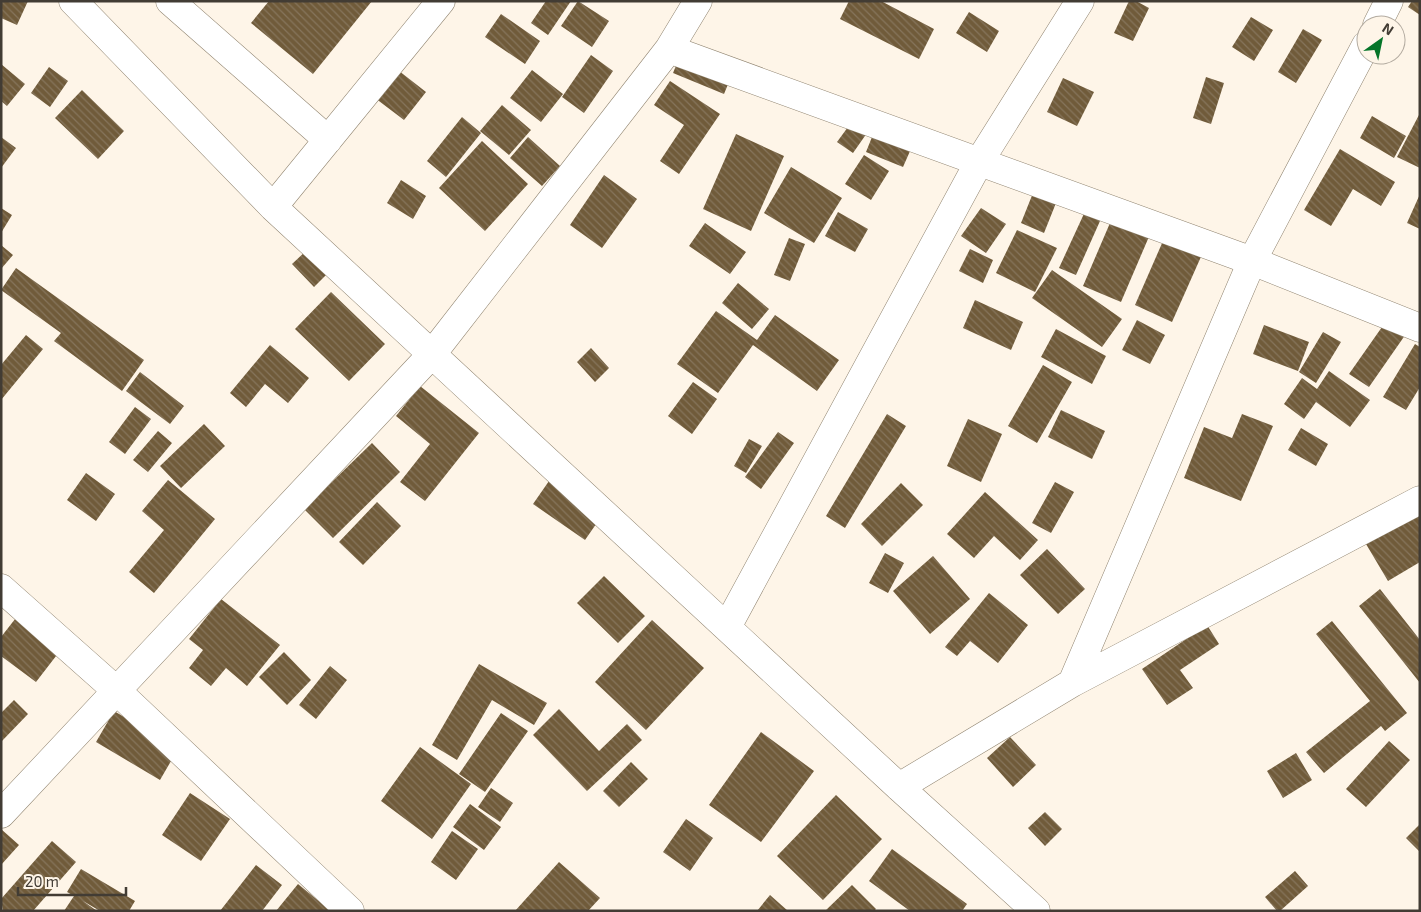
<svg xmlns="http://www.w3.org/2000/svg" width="1421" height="912" font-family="'Exo 2',sans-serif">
<defs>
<pattern id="building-back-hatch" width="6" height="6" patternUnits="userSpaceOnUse" patternTransform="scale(1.25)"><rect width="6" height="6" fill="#705b3a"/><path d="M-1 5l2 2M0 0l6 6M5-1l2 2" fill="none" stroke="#86755c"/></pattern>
</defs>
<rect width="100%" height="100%" fill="#fef5e8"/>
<!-- building -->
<path fill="url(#building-back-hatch)" d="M1,1H28L17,25L1,18Z
M269,1H372L313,74L251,23Z
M546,1H571L548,35L531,23Z
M578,1L609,21L592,47L561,26Z
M849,1H881L934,29L919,59L840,19Z
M1129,1H1136L1149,8L1133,41L1114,33Z
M1412,1H1420V15L1408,7Z
M969,12L999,31L987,52L956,33Z
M501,14L540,41L525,64L485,37Z
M1251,17L1273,30L1254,61L1232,47Z
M1303,29L1322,40L1296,83L1278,72Z
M682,51L733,72L724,94L673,73Z
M591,55L613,71L584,113L562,97Z
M1,64L25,84L7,106L1,101Z
M49,67L68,81L50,107L31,93Z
M394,67L426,92L404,120L371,95Z
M532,70L563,94L541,122L510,98Z
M1206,77L1224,83L1211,124L1193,118Z
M1063,78L1094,92L1077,126L1047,112Z
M670,81L720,114L679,174L660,161L684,125L654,105Z
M82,90L124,131L98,159L55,118Z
M502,105L531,130L509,155L480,131Z
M859,112L874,123L853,153L837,142Z
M1420,113V168L1397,157Z
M1372,116L1406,136L1394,158L1360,138Z
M462,117L481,133L446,177L427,161Z
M880,117L918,133L903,167L866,152Z
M736,134L784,156L751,231L703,209Z
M1,137L16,148L1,168Z
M528,137L560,166L542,186L510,158Z
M482,141L528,184L485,231L439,188Z
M1340,149L1395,182L1381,206L1353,189L1331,226L1304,210Z
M864,155L889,171L871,200L845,184Z
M791,167L842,198L814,243L764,213Z
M604,175L637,199L602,248L570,225Z
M401,180L426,196L413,219L387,203Z
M1037,183L1060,193L1044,233L1021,223Z
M1420,194V229L1407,223Z
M1119,202L1157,218L1121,302L1083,286Z
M1088,205L1104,212L1076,275L1059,268Z
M1,208L12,215L1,233Z
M981,208L1006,224L986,253L961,236Z
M838,212L868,229L855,252L825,236Z
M705,223L746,252L730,274L689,246Z
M1170,225L1208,241L1172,322L1135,305Z
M1017,230L1057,248L1035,292L996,273Z
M789,238L805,244L790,281L774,275Z
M1,245L13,255L1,269Z
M970,249L993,260L983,283L959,271Z
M307,250L328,273L314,287L292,264Z
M16,268L144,360L122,391L54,341L61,333L1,290Z
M1052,270L1122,319L1102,347L1032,298Z
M738,283L769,309L752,329L722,303Z
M331,292L385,344L349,381L295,329Z
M975,300L1023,322L1011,350L963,328Z
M716,311L757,340L775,315L839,360L817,391L753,345L718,393L677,364Z
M1389,317L1408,331L1369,387L1349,374Z
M1137,320L1165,335L1150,364L1122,350Z
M1264,325L1309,342L1298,371L1253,354Z
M1056,329L1106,356L1092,384L1041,357Z
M1323,332L1341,342L1316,383L1299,372Z
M26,335L43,349L1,400V365Z
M1415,344L1420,347V387L1406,410L1383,397Z
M270,345L309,378L288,403L265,384L246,407L230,393Z
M591,348L609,368L595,382L577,362Z
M1043,365L1072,382L1037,443L1008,426Z
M1329,371L1370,400L1350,427L1316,402L1304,419L1284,404L1302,378L1317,389Z
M140,372L184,406L170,424L126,391Z
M693,382L717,399L692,434L668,416Z
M420,386L479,433L425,501L400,482L430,444L396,416Z
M135,407L151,419L125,454L109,442Z
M1061,410L1105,431L1092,459L1048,437Z
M887,414L906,426L845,528L826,516Z
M1242,414L1273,426L1241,501L1184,478L1204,427L1232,438Z
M968,419L1002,434L981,482L947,466Z
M204,424L225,446L181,488L160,466Z
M1301,428L1328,444L1316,466L1288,450Z
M158,431L172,443L148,472L133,460Z
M778,432L794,443L761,489L745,477Z
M749,439L762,446L746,473L734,466Z
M372,443L400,472L333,538L304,509Z
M86,473L115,494L96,521L67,500Z
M168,480L215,519L154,593L129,572L164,530L142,511Z
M549,481L601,517L585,540L533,504Z
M1055,482L1074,492L1051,533L1032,523Z
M901,483L923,505L882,546L861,524Z
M985,492L1038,540L1020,560L994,536L974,558L947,534Z
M377,502L401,526L363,565L339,542Z
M1420,512V562L1388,581L1366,544Z
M1047,549L1085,589L1058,614L1020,575Z
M885,553L904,563L888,593L869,583Z
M933,556L970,599L930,634L893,591Z
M604,576L645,616L618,643L577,603Z
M1380,589L1420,640V683L1359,606Z
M989,593L1028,625L998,663L970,641L957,656L945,647Z
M221,599L280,645L247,686L226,668L211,686L189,668L203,650L189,639Z
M19,614L63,647L36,682L1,656V637Z
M652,620L704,668L646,730L595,682Z
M1332,621L1407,713L1385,731L1381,726L1324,773L1306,752L1370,701L1316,634Z
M1207,625L1219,644L1180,670L1193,688L1167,705L1142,669Z
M284,652L311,680L287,705L259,677Z
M479,664L547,703L534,725L492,700L457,760L432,745Z
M330,666L347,680L316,719L299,705Z
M14,700L28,714L1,742V713Z
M559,709L599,751L627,724L642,740L587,791L533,735Z
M114,711L178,749L160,780L96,742Z
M501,713L528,731L485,792L459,774Z
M761,732L814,771L761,842L709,805Z
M1010,737L1036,765L1013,787L987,758Z
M1389,741L1410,760L1366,807L1346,789Z
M420,747L471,784L432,839L381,801Z
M1296,753L1312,780L1283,798L1267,771Z
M631,762L648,779L619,807L603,791Z
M491,788L513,803L500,822L478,807Z
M190,793L230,819L201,861L162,835Z
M836,795L882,839L823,900L777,856Z
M470,804L501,827L484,850L453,827Z
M1045,812L1062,829L1045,846L1028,828Z
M686,819L713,838L690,871L663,852Z
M1420,824V852L1406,838Z
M1,829L19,845L1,865Z
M452,831L478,849L456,880L431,862Z
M52,841L76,862L33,911H3L1,899Z
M892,849L967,904L962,911H910L869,881Z
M559,862L600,898L588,911H515Z
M256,865L282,885L262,911H220Z
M81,869L135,901L129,911H100L83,901L97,911H64L74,896L67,892Z
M1295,871L1308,886L1280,911H1277L1265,897Z
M298,884L331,911H276Z
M852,885L876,909L874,911H825Z
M770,895L788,911H757Z"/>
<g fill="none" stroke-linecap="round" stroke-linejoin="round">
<defs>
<path id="street" d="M73,1L273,207L899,787L1036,911
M170,1L328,140
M1377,25L1389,1
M669,49L1252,261L1420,328
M273,207L441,1
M1,588L117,691L350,911
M727,627L979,162L1080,1
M1072,683L1252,261L1366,45
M899,787L1072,683L1420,500
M1,814L432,354L669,49L698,1"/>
</defs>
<!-- street casing -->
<use href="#street" stroke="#908470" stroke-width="29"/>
<!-- street -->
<use href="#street" stroke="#fff" stroke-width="28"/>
</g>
<!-- border -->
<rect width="1421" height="912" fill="none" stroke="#423c34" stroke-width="5"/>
<!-- north arrow -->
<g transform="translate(1381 40) rotate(33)"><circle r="24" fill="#fef5e8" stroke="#b3aba0"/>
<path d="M0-4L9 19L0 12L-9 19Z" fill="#057529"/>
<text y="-8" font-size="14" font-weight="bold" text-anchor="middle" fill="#423c34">N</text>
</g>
<!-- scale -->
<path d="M18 887v8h108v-8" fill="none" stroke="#423c34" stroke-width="2.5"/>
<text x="25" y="887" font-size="15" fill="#423c34" stroke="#fef5e8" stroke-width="4" paint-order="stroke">20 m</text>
</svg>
